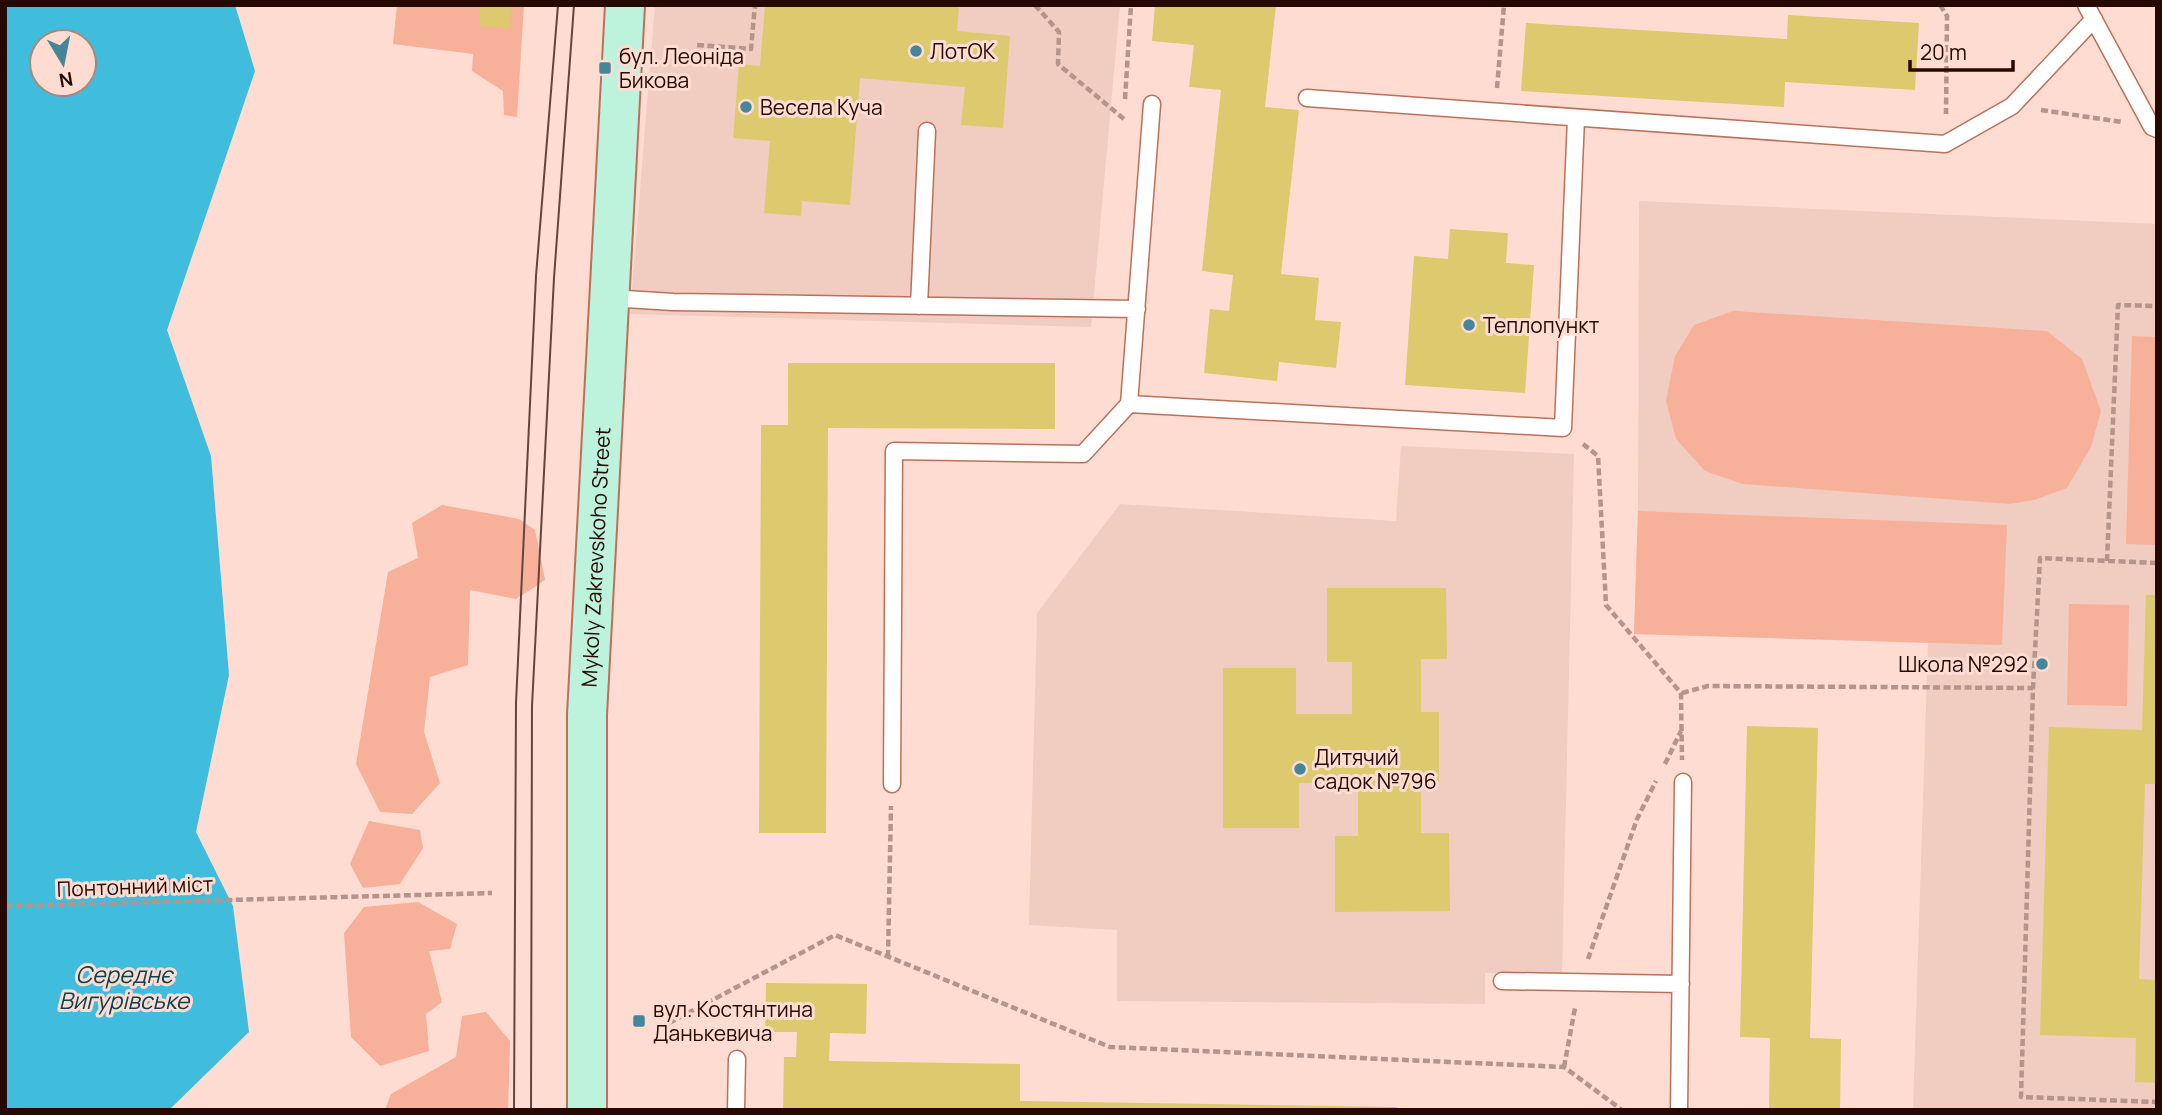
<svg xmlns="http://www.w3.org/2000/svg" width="2162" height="1115" font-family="Manrope,sans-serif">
<rect width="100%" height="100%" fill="#fedcd2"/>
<!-- built -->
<path fill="#f1ccc0" d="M655,5H1120L1091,327L630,314Z
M1639,201L2157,224V1110H1913L1928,643L1634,634L1638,511Z
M1401,446L1574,454L1562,974L1485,973V1004L1117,1001V930L1029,925L1037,613L1120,504L1396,521Z"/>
<!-- green -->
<path fill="#f7b09a" d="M397,5H524L517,117L504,115L503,91L472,71L473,54L393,44Z
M1733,311L2047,331L2082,359L2101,411L2091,447L2067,488L2034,500L2010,504L1743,484L1705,471L1676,439L1666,401L1675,356L1694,325Z
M2132,336L2157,337V545L2126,544Z
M442,505L519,519L535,530L545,580L516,599L470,590L468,665L430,677L424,732L440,783L412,814L380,812L356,764L388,572L418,558L412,523Z
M1638,511L2007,525L2002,645L1634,634Z
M2069,604L2129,605L2127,706L2067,705Z
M369,821L420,830L423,848L400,884L363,888L350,864Z
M418,902L457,924L450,949L429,951L442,1002L426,1014L429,1051L380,1066L351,1037L344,933L364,907Z
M486,1012L510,1041L508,1110H385L391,1094L456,1057L462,1016Z"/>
<!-- water -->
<path fill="#40bddd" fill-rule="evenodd" d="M5,5H235L255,71L167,330L211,456L229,675L196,832L233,906L249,1032L169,1110H5ZM42,42H84V84H42Z"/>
<!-- building -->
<path fill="#ddca6e" d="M480,5H511L510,28L479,26Z
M765,5H959L957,31L1010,36L1003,128L961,125L965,87L860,78L850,205L802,201L801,216L764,213L770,141L733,138L739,64L760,66Z
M1155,5H1276L1265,107L1299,110L1281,274L1319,278L1315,320L1341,322L1336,368L1279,362L1277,381L1204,373L1210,309L1229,311L1233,275L1202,271L1221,90L1189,87L1194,45L1152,41Z
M1788,15L1919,23L1915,90L1785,82L1784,107L1521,91L1526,23L1787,39Z
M1450,229L1508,233L1506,263L1534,265L1525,393L1405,385L1414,256L1448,259Z
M788,363H1055V429L828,428L826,833H759L761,425H788Z
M1327,588H1446L1447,659H1421V712H1439V782H1421V833H1449L1450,911L1335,912V836H1358V783H1299V828H1223V668H1296V714H1352V662H1327Z
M2146,595H2157V784H2145L2139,979L2157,980V1083L2135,1082L2136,1038L2040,1035L2049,727L2142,730Z
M1747,726L1818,728L1810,1038L1841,1039L1840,1110H1769L1770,1038L1740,1037Z
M766,983L867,984L866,1034L830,1033L829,1061L1020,1064V1101L1397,1107V1110H783L784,1057H796L797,1032H765Z"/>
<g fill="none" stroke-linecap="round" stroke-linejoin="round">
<defs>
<path id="lane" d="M2086,5L2152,127L2157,129
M1307,98L1945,144L2012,106L2094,19
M610,298L673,302L1137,309
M919,306L927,131
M1129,404L1563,428L1576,118
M892,784L894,451L1083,454L1129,404L1152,104
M1502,981L1681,984
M736,1110L737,1059
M1679,1110L1683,782"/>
<g id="secondary">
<path id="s1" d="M587,1110V715L625,5"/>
</g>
</defs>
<!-- lane casing -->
<use href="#lane" stroke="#bb7159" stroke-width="19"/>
<!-- secondary casing -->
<use href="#secondary" stroke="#bb7159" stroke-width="42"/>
<!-- path -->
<path stroke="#b4948b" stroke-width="4.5" stroke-dasharray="7 3.5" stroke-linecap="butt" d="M1035,5L1059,32L1058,64L1124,119
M1940,5L1947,16L1946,114
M697,45L751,49L755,5
M1497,88L1504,5
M1125,99L1131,5
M2041,110L2122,122
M1583,444L1598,456L1606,605L1681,693L1682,760
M2107,561L2118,305L2157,306
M2157,563L2040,558L2033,688L2021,1097L2157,1102
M1682,693L1708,686L2033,688
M1665,764L1681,731
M5,906L492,893
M888,957L891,806
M1588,959L1637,819L1656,781
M669,1023L835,935L1110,1047L1564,1067L1622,1110
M1564,1067L1575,1008"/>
<!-- lane -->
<use href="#lane" stroke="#fff" stroke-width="16"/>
<!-- secondary -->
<use href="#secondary" stroke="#bdf3dc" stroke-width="38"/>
<!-- tram -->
<path stroke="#63453d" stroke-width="2" d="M514,1110L516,703L536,276L558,5
M531,1110L532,706L554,278L574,5"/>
</g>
<!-- markers -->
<g fill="#458698" stroke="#fedcd2" stroke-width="2.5">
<circle cx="916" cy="51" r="7"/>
<rect x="598" y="61" width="14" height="14" rx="3.5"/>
<circle cx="746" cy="107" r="7"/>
<circle cx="1469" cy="325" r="7"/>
<circle cx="2042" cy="664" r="7"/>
<circle cx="1300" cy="769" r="7"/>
<rect x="632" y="1014" width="14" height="14" rx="3.5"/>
</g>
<g text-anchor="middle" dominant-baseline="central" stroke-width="6" stroke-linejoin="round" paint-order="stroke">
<!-- poi labels -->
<g font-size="21" fill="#250902" stroke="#fedcd2" text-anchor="start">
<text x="930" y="51">ЛотОК</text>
<text x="619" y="56">бул. Леоніда<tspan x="619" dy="24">Бикова</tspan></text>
<text x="760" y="107">Весела Куча</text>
<text x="1483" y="325">Теплопункт</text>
<text x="2028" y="664" text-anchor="end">Школа №292</text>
<text x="1314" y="757">Дитячий<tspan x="1314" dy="24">садок №796</tspan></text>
<text x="653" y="1009">вул. Костянтина<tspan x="653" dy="24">Данькевича</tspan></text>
</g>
<!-- street labels -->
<g font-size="21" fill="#250902" stroke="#fedcd2">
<text stroke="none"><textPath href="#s1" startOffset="553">Mykoly Zakrevskoho Street</textPath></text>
<text transform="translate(135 886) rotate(-2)">Понтонний міст</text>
</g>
<!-- water labels -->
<g font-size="23" font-style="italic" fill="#0a424f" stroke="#fedcd2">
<text x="124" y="974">Середнє<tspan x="124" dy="26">Вигурівське</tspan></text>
</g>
</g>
<!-- border -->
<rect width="2162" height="1115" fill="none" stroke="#250902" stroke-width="14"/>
<!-- north arrow -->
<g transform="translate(63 63) rotate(170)"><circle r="33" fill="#fedcd2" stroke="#a7887f" stroke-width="2"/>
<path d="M0-5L12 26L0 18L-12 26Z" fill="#458698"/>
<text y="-10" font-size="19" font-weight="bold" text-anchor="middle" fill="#250902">N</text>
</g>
<!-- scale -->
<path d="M1910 60v10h103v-10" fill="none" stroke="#250902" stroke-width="3.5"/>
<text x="1920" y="60" font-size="21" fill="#250902" stroke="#fedcd2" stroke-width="5" paint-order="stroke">20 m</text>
</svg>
